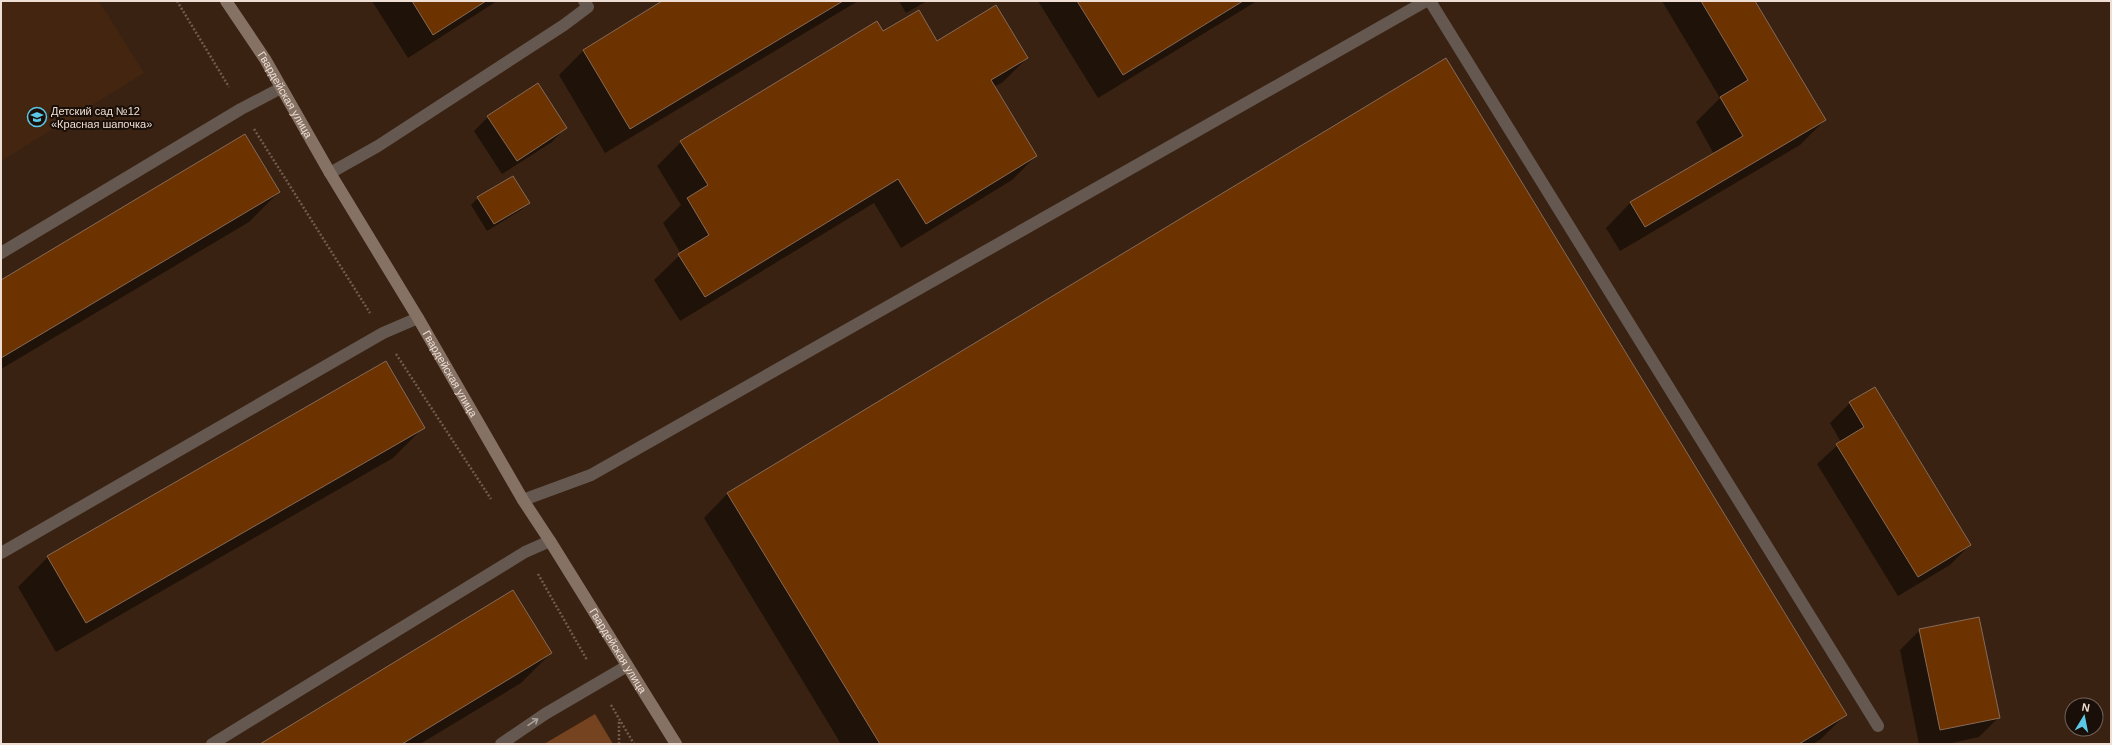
<svg xmlns="http://www.w3.org/2000/svg" width="2112" height="745" font-family="Helvetica,sans-serif">
<rect width="100%" height="100%" fill="#3a2212"/>
<!-- built -->
<path fill="#432510" d="M1,1H99L144,73L1,161Z"/>
<!-- green -->
<path fill="#75431f" d="M595,714L613,744H544Z"/>
<!-- shadow -->
<path fill="#0007" d="M372,1H497L408,58Z
M664,1H858L605,153L559,75L583,51Z
M899,1H927L906,13Z
M1038,1H1257L1098,98Z
M1662,1H1754L1825,120L1800,145L1620,251L1606,228L1630,203L1714,154L1696,122L1720,98Z
M883,33L1027,58L1003,82L994,87L1036,156L1012,180L901,248L874,203L680,321L654,280L681,254L663,223L681,205L657,166L681,142Z
M488,117L566,127L552,142L502,174L474,131Z
M279,192L249,222L1,369V281Z
M478,198L528,203L521,210L487,231L471,205Z
M386,363L423,428L393,458L56,652L18,587L48,557Z
M1874,388L1970,545L1950,565L1898,596L1817,464L1841,442L1830,423L1850,403Z
M728,493L1845,715L1821,739L1813,744H841L704,518Z
M1920,630L1999,717L1979,737L1947,744H1919L1900,650Z
M551,653L521,683L420,744H262Z"/>
<!-- building -->
<path fill="#6c3300" stroke="#866957" d="M412,1H486L433,35Z
M662,1H843L630,129L583,50Z
M1077,1H1243L1123,75Z
M1701,1H1755L1826,120L1645,227L1630,202L1743,136L1720,97L1748,80Z
M996,5L1028,58L991,80L1037,156L926,224L898,179L705,297L678,254L709,235L687,198L708,185L680,141L877,21L883,31L919,10L937,41Z
M1446,58L1847,715L1799,744H880L727,493Z
M538,83L567,128L517,161L487,116Z
M245,134L280,192L1,358V280Z
M513,176L530,203L494,224L477,197Z
M386,361L425,428L86,623L47,556Z
M1875,387L1971,545L1918,577L1836,444L1864,427L1849,402Z
M513,590L552,653L402,744H260Z
M1979,617L2000,718L1940,730L1919,629Z"/>
<g fill="none" stroke-linecap="round" stroke-linejoin="round">
<!-- path -->
<path stroke="#715b4d" stroke-width="2.5" stroke-dasharray="2 2" stroke-linecap="butt" d="M177,1L229,87
M254,129L370,313
M396,354L491,499
M538,574L587,660
M611,705L634,744
M619,744V721"/>
<!-- lane -->
<path stroke="#645850" stroke-width="12" d="M1430,1L1878,726
M330,173L378,146L564,25L588,7L584,1
M1,253L241,109L281,88
M523,500L591,475L1426,1
M1,553L383,333L418,318
M212,744L525,552L550,541"/>
<!-- street -->
<path stroke="#645850" stroke-width="12" d="M501,744L545,714L627,666"/>
<!-- secondary -->
<path stroke="#867265" stroke-width="12" id="s1" d="M226,1L265,59L330,173L418,318L523,500L550,541L676,744"/>
</g>
<!-- one-way arrows -->
<defs><path id="oneway-shaft" d="M-6 0H5M1.5-3L5.5 0L1.5 3" fill="none" stroke-width="1.6" stroke-linecap="round" stroke-linejoin="round"/></defs>
<use stroke="#b0a299" href="#oneway-shaft" transform="translate(533 722) rotate(-34)"/>
<!-- icons -->
<defs>
<symbol id="school-ring" viewBox="-11 -11 22 22"><circle r="9.5" fill="#1a0f08" stroke="#5ac8e6" stroke-width="1.5"/><path d="M0-5L7-2L0 1L-7-2ZM-4 1L0 2.5L4 1V4Q0 6-4 4Z" fill="#5ac8e6"/></symbol>
</defs>
<g fill-rule="evenodd">
<use href="#school-ring" x="26" y="106" width="22" height="22"/>
</g>
<g text-anchor="middle" dominant-baseline="central" stroke-width="4" stroke-linejoin="round" paint-order="stroke">
<!-- street labels -->
<g font-size="11" fill="#efded4" stroke="#1a0f08">
<text stroke="none"><textPath href="#s1" startOffset="111">Гвардейская улица</textPath></text>
<text stroke="none"><textPath href="#s1" startOffset="435">Гвардейская улица</textPath></text>
<text stroke="none"><textPath href="#s1" startOffset="759">Гвардейская улица</textPath></text>
</g>
<!-- poi labels -->
<g font-size="11" fill="#efded4" stroke="#1a0f08" text-anchor="start">
<text x="51" y="111">Детский сад №12<tspan x="51" dy="13">«Красная шапочка»</tspan></text>
</g>
</g>
<!-- border -->
<rect width="2112" height="745" fill="none" stroke="#efded4" stroke-width="4"/>
<!-- north arrow -->
<g transform="translate(2084 717) rotate(10)"><circle r="19" fill="#1a0f08" stroke="#6f625a"/>
<path d="M0-3L7 15L0 10L-7 15Z" fill="#5ac8e6"/>
<text y="-6" font-size="11" font-weight="bold" text-anchor="middle" fill="#efded4">N</text>
</g>
</svg>
